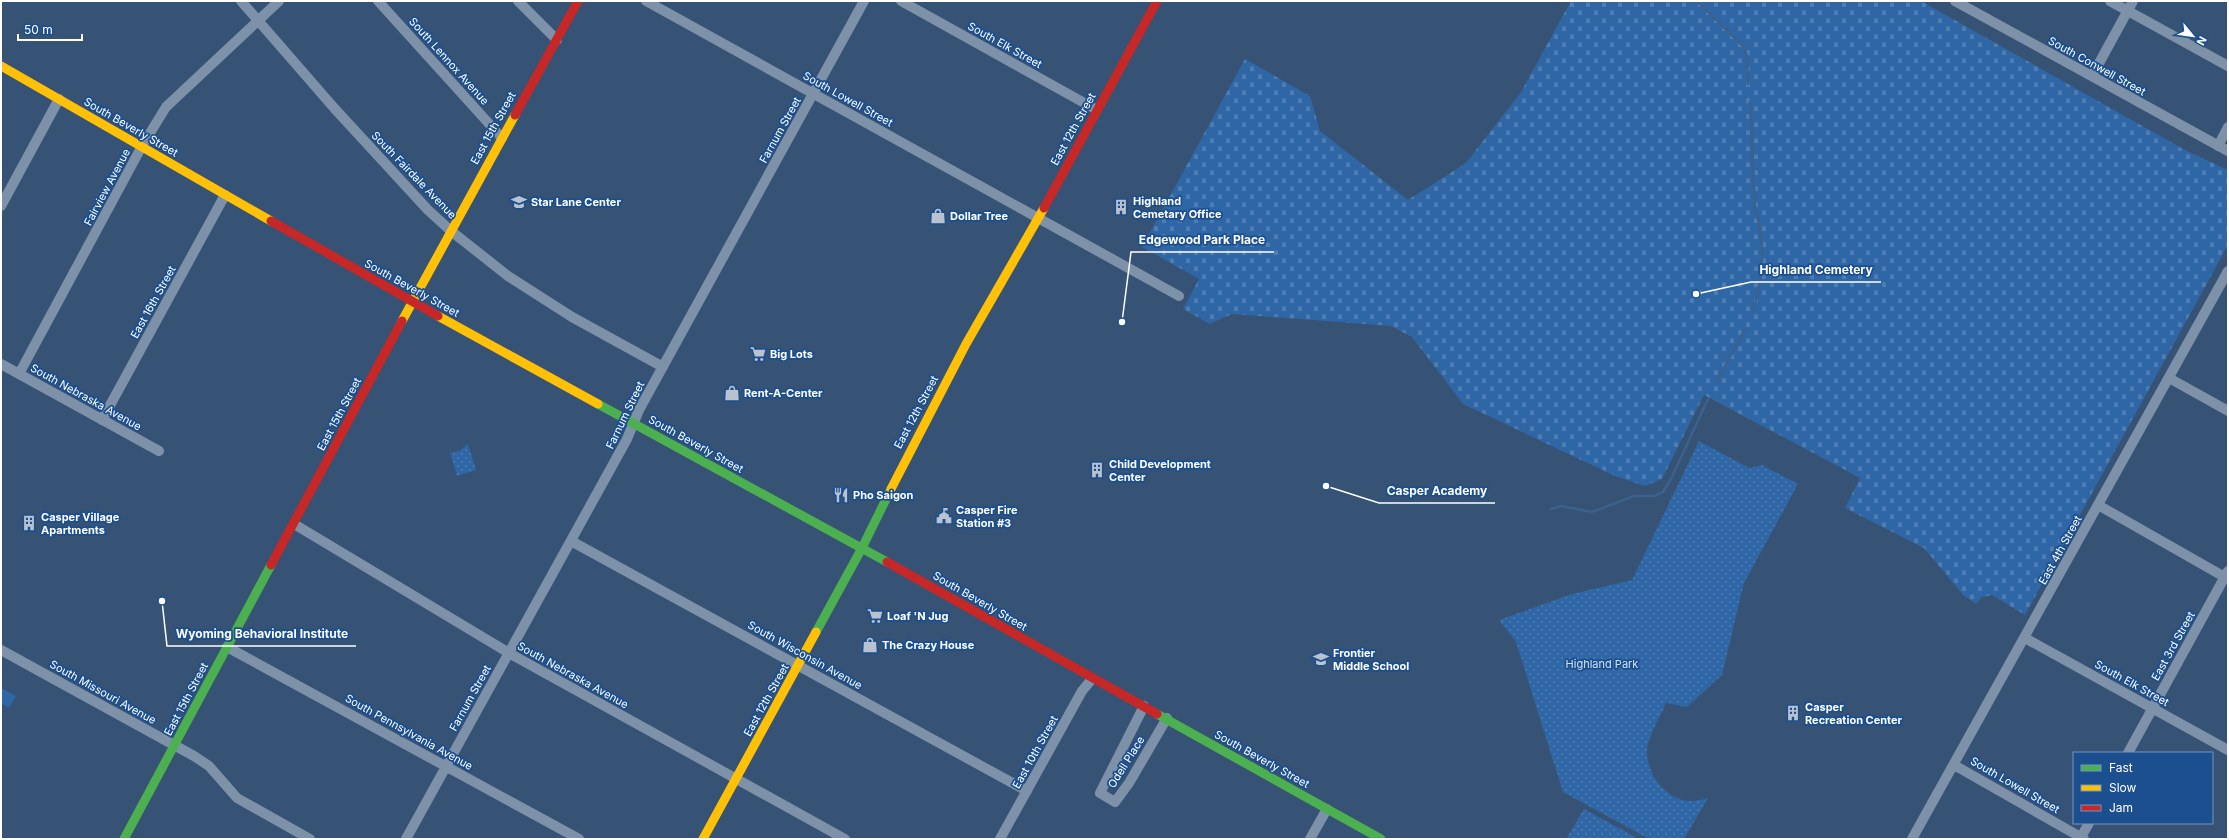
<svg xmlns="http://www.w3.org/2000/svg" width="2229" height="840" font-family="Inter,sans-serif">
<defs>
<pattern id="green-dots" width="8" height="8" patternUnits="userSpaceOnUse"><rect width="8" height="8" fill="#2f66a5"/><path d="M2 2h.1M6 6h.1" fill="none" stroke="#4e7db2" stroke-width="1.8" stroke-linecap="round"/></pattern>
<pattern id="cemetery-stones" width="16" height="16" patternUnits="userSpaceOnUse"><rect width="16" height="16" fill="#2f66a5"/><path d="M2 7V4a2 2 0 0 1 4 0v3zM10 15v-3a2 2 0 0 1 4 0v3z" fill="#4e7db2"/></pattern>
</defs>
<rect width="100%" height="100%" fill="#365274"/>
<!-- green -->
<path fill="url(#green-dots)" d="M1699,441L1749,468L1762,465L1798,484L1744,583L1722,675L1687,707L1666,703C1661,716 1647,738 1647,751C1647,776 1667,801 1692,801C1697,801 1703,799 1708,798L1684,839H1649L1563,792L1516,642L1499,620L1572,594L1632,580Z
M468,444L476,470L457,476L450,453L459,451Z
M1584,809L1639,839H1566Z"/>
<!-- cemetery -->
<path fill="url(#cemetery-stones)" d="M1571,1H1921L2185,150L2228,170V245L2025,615L1992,595L1982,597L1976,604L1963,595L1924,548L1845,508L1860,478L1704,395L1662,479L1645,486L1615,476L1463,404L1412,337L1391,326L1232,314L1210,324L1183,309L1199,279L1142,247L1245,59L1310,96L1320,131L1408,200L1466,163L1521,92Z"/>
<!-- pitch -->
<path fill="#2f66a5" d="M1,688L16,696L9,708L1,703Z"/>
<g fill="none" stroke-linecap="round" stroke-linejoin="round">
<!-- stream -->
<path stroke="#3b618d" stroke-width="2.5" d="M1697,1L1744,47L1747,57L1748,84
M1750,102L1755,209C1766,241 1763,279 1753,311
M1717,381L1745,329
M1551,509L1561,506L1592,512L1634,496H1654L1663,492L1671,479L1708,399"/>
<!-- street -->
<path stroke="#7d92a8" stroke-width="10" d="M241,1L335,109L428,210L451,231L508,276L572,317L663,367
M378,1L502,138
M518,1L557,40
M646,1L1179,296
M901,1L1097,110
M1955,1L2228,151
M2110,1L2228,66
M2092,76L2133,1
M2218,146L2228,127
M1,206L59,99
M1,364L159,451
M19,374L142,146L166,107L279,1
M2169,378L2228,411
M102,420L225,195
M2098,505L2228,579
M294,524L509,653L845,839
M571,541L1027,791
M2025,638L2228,750
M227,647L579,839
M1,650L194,756L209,766L237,798L310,839
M1144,706L1100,793L1115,802L1129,783L1167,718
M2128,753L2228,571
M1954,765L2084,839
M406,839L627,439L639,410L864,1
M1000,839L1082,691L1092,679
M1310,839L1327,809
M1912,839L2228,271
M2080,839L2089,823"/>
<!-- fast -->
<path stroke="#4caf50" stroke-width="9" d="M598,404L887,562
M816,632L862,548L891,489
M1157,714L1381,839
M124,839L271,565"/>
<!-- slow -->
<path stroke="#ffc107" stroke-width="9" d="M1,66L271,221
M438,316L598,404
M402,321L515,115
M891,489L966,344L1044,208
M703,839L816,632"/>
<!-- jam -->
<path stroke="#c62828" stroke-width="9" d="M515,115L578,1
M1044,208L1157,1
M271,221L438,316
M887,562L1157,714
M271,565L402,321"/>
</g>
<!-- icons -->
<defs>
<symbol id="school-bare" viewBox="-9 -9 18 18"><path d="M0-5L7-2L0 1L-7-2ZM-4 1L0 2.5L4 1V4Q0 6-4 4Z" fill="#b9c2ce" stroke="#1b4f8f" stroke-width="2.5" paint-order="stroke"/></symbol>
<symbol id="building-bare" viewBox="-9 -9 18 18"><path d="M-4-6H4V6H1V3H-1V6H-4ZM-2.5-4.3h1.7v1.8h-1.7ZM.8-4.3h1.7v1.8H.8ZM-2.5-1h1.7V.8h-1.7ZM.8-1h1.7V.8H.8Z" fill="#b9c2ce" stroke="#1b4f8f" stroke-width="2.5" paint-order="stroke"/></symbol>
<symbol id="shop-bare" viewBox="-9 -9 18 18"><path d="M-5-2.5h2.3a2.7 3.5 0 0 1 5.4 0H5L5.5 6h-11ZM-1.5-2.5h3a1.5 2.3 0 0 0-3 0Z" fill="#b9c2ce" stroke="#1b4f8f" stroke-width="2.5" paint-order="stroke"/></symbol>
<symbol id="supermarket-bare" viewBox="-9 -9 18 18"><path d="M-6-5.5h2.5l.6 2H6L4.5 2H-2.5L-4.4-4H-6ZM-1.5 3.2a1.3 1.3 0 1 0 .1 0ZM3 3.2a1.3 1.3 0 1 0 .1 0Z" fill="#b9c2ce" stroke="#1b4f8f" stroke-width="2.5" paint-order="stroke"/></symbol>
<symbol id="restaurant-bare" viewBox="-9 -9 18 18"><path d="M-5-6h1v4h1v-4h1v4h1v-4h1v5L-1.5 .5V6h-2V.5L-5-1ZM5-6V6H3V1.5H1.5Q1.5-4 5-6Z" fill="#b9c2ce" stroke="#1b4f8f" stroke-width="2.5" paint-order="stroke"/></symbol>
<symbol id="civic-bare" viewBox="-9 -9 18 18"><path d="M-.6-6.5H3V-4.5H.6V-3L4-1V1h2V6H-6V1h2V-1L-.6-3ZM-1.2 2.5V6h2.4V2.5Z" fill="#b9c2ce" stroke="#1b4f8f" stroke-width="2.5" paint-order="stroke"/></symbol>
</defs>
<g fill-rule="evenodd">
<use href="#school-bare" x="508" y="191" width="22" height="22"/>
<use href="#building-bare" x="1110" y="196" width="22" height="22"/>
<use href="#shop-bare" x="927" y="205" width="22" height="22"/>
<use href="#supermarket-bare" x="747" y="343" width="22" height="22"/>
<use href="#shop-bare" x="721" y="382" width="22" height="22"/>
<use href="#building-bare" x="1086" y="459" width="22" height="22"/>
<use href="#restaurant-bare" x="830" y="484" width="22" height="22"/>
<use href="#civic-bare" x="933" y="505" width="22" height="22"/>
<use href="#building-bare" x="18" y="512" width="22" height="22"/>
<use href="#supermarket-bare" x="864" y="605" width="22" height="22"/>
<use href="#shop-bare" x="859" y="634" width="22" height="22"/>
<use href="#school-bare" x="1310" y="648" width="22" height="22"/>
<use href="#building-bare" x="1782" y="702" width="22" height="22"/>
</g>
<g text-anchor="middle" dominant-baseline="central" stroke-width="3.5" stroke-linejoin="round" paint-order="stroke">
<!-- street labels -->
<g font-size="11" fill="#fff" stroke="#1b4f8f">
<text transform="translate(1005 45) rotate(29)">South Elk Street</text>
<text transform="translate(449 61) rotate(48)">South Lennox Avenue</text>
<text transform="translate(2097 66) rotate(29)">South Conwell Street</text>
<text transform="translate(848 99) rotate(29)">South Lowell Street</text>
<text transform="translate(131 127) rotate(30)">South Beverly Street</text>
<text transform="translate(493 128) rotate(-61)">East 15th Street</text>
<text transform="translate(1073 129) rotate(-61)">East 12th Street</text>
<text transform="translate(780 130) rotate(-61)">Farnum Street</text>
<text transform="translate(414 175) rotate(46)">South Fairdale Avenue</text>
<text transform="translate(107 187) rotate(-62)">Fairview Avenue</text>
<text transform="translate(412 288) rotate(29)">South Beverly Street</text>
<text transform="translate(153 302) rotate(-61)">East 16th Street</text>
<text transform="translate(86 397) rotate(29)">South Nebraska Avenue</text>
<text transform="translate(916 412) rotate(-62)">East 12th Street</text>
<text transform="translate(339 414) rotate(-62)">East 15th Street</text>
<text transform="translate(625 415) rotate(-64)">Farnum Street</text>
<text transform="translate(696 444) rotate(29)">South Beverly Street</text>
<text transform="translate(2060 550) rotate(-61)">East 4th Street</text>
<text transform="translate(980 601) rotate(30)">South Beverly Street</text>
<text transform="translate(2173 646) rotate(-61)">East 3rd Street</text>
<text transform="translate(805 655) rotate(29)">South Wisconsin Avenue</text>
<text transform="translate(573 675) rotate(29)">South Nebraska Avenue</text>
<text transform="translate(2132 683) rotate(29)">South Elk Street</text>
<text transform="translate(103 692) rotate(29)">South Missouri Avenue</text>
<text transform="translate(470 698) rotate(-61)">Farnum Street</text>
<text transform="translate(186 699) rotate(-62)">East 15th Street</text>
<text transform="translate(766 700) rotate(-61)">East 12th Street</text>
<text transform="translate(409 732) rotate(29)">South Pennsylvania Avenue</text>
<text transform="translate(1035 752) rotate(-61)">East 10th Street</text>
<text transform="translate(1262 759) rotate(29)">South Beverly Street</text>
<text transform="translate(1126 762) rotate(-58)">Odell Place</text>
<text transform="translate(2015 785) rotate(30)">South Lowell Street</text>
</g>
<!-- poi labels -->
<g font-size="11" font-weight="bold" fill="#fff" stroke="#1b4f8f" text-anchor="start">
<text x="1133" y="201">Highland<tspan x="1133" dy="13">Cemetary Office</tspan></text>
<text x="531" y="202">Star Lane Center</text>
<text x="950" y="216">Dollar Tree</text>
<text x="770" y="354">Big Lots</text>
<text x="744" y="393">Rent-A-Center</text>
<text x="1109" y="464">Child Development<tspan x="1109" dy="13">Center</tspan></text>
<text x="853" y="495">Pho Saigon</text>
<text x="956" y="510">Casper Fire<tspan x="956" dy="13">Station #3</tspan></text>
<text x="41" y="517">Casper Village<tspan x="41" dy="13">Apartments</tspan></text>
<text x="887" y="616">Loaf 'N Jug</text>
<text x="882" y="645">The Crazy House</text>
<text x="1333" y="653">Frontier<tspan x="1333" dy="13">Middle School</tspan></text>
<text x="1805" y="707">Casper<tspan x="1805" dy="13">Recreation Center</tspan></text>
</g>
<!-- park labels -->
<g font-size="11" fill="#cfe3fa" stroke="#1b4f8f">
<text x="1602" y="664">Highland Park</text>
</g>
</g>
<!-- callouts -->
<path fill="none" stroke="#fff" stroke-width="1.5" d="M1122 322L1131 252H1274M1696 294L1751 282H1881M1326 486L1379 503H1495M162 601L167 646H356"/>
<g fill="#fff" stroke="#1b4f8f" stroke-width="1.5">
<circle cx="1122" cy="322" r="4"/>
<circle cx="1696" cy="294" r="4"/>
<circle cx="1326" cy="486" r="4"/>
<circle cx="162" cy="601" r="4"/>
</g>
<g font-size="12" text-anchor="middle" font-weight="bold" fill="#fff" stroke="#1b4f8f" stroke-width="3.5" stroke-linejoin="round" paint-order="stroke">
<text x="1202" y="244">Edgewood Park Place</text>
<text x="1816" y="274">Highland Cemetery</text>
<text x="1437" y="495">Casper Academy</text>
<text x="262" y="638">Wyoming Behavioral Institute</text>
</g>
<!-- border -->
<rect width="2229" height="840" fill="none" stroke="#ffffff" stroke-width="4"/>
<!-- legend -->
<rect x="2073" y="752" width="140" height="72" fill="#1b4f8f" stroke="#7695bc"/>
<rect x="2081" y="765" width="20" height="6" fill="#4caf50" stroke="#7695bc"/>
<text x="2109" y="772" font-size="12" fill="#ffffff">Fast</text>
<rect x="2081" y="785" width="20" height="6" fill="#ffc107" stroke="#7695bc"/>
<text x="2109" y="792" font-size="12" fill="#ffffff">Slow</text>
<rect x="2081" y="805" width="20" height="6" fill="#c62828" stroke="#7695bc"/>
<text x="2109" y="812" font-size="12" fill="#ffffff">Jam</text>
<!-- north arrow -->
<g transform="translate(2193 36) rotate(119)" stroke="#1b4f8f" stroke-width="3" paint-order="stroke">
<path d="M0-3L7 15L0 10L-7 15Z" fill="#ffffff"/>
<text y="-6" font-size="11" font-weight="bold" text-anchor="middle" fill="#ffffff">N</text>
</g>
<!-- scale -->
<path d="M18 34v6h64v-6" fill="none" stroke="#ffffff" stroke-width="2"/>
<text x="24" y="34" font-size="12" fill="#ffffff" stroke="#1b4f8f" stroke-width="3" paint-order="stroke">50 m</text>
</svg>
